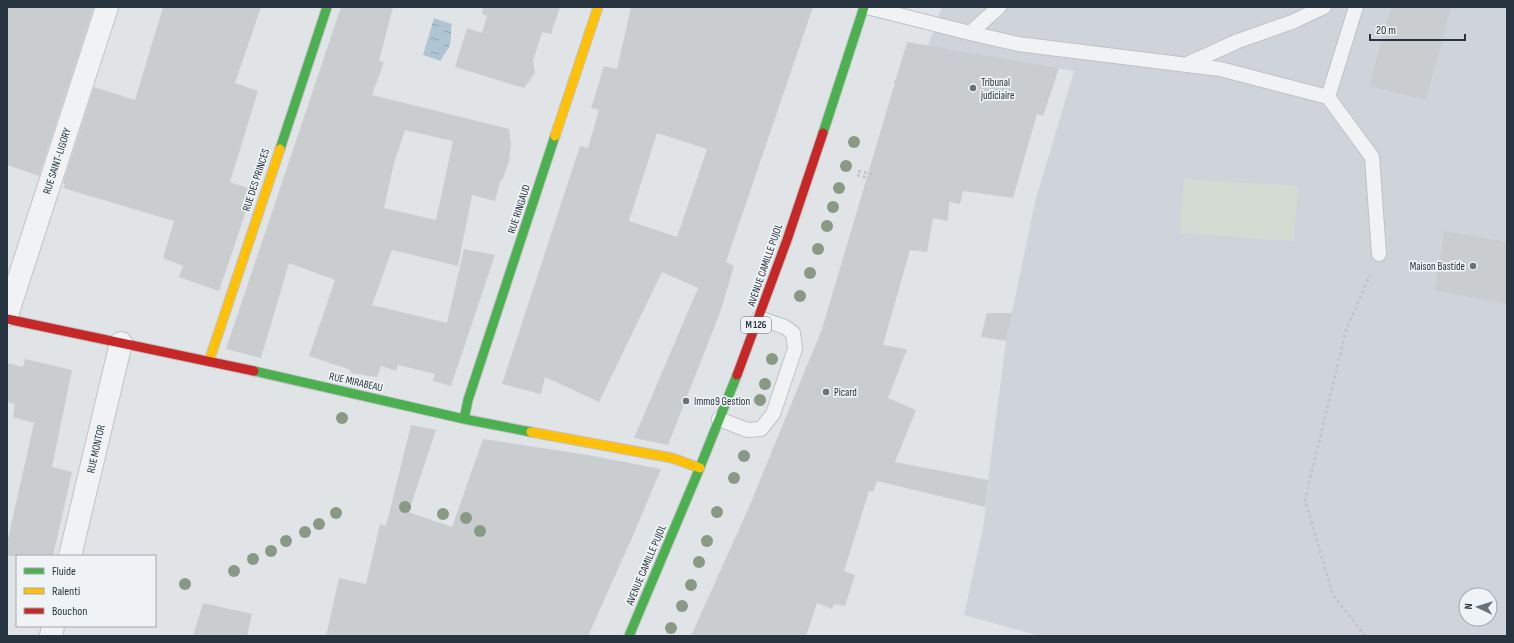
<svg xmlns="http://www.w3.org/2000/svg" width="1514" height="643" font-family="'Sofia Sans Condensed',sans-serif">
<defs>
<pattern id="water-ripples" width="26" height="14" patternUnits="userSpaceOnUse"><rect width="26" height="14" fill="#afc5d2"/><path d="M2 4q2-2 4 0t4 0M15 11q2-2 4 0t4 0" fill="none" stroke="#8ea1ac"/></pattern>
</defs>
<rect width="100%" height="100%" fill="#e1e4e7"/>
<!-- built -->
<path fill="#cfd4da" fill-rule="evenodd" d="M942,7H1507V636H1040L964,615L984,523L988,480L1006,341L1035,202L1074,71L928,46L935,25ZM1466,595H1490V619H1466Z"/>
<!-- pitch -->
<path fill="#d3dbd2" d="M1184,179L1298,186L1294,241L1180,233Z"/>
<!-- water -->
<path fill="url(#water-ripples)" d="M434,18L452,24C450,31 452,36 450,44C449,50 443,54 441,61L423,55Z"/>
<!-- building -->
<path fill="#cacdcf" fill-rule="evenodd" d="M7,7H94L39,176L7,165Z
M163,7H261L235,83L258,91L230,182L253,190L219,291L179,277L183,266L163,258L174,221L63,188L65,184L63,183L94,87L135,100Z
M341,7H393L379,61L384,62L372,95L509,129L511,143L509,162L503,178L500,182L495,201L472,195L458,266L392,250L372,305L447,323L464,249L495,255L451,386L433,381L435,374L398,365L396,371L381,366L377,377L350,373L351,370L309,356L335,280L289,263L261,358L226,349ZM405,130L453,141L436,220L384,208L394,163Z
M483,7H560L551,34L542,32L533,61L535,73L524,88L455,67L467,28L482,33L487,16L482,14Z
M631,7H813L726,262L734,266L721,310L668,445L634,438L698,288L662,272L599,402L545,377L541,394L502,384L580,146L588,148L599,110L591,108L604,66L617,69ZM657,133L707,149L677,237L629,221Z
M1391,7H1451L1426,100L1369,86Z
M907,42L1059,68L1043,116L1037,114L1013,198L963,191L960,204L949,202L948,221L933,218L927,252L910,250L883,345L907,349L888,398L916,410L895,462L988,480L985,507L877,481L873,492L869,491L844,571L855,575L845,606L834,604L832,609L817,603L806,636H691L749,507L822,329Z
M1444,231L1507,242V304L1435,290Z
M987,313H1012L1006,341L981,337Z
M25,359L72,370L52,467L72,472L53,556H7V543L34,423L13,417L15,404L7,402V363L23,367Z
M411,425L436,430L409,511L391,506Z
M483,439L588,455L661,469L635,531L588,636H326L339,578L366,584L380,524L386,526L391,506L452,527Z
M203,603L252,614L247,636H193Z"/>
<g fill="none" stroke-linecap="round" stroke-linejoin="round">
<defs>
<path id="lane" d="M867,7L970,33L1018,44L1220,69L1328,97L1372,157L1379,254
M970,33L999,7
M1185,65L1238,41L1292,22L1324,7
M1328,97L1356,7
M719,419L747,430L761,429L773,414L795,349L793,333L785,327L759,318"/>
<path id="street" d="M7,315L107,7
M70,556L121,343
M51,636L53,626"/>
<path id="fast" d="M823,133L864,7
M280,149L327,7
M254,371L464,419L531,432
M464,419L468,400L555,136
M629,636L696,477L737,375"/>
<path id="slow" d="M555,136L598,7
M209,361L280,149
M531,432L672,458L700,468"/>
<path id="jam" d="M7,319L254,371
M737,375L787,240L823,133"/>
</defs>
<!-- lane casing -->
<use href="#lane" stroke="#bfc2c5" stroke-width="16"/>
<!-- street casing -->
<use href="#street" stroke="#bfc2c5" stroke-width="24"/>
<!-- fast casing -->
<use href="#fast" stroke="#bfc2c5" stroke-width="11"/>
<!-- slow casing -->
<use href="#slow" stroke="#bfc2c5" stroke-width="11"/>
<!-- jam casing -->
<use href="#jam" stroke="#bfc2c5" stroke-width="11"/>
<!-- path -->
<path stroke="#c0c4c7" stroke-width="2.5" stroke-dasharray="3 3" stroke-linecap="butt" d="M895,81L896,82
M858,171L872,174
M857,175L869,178
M1365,636L1333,595L1305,500L1346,330L1370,275"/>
<!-- lane -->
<use href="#lane" stroke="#f1f2f3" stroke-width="14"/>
<!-- street -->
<use href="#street" stroke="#f1f2f3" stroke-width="22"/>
<!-- fast -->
<use href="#fast" stroke="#4caf50" stroke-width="9"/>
<!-- slow -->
<use href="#slow" stroke="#ffc107" stroke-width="9"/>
<!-- jam -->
<use href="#jam" stroke="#c62828" stroke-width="9"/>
</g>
<!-- trees -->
<g fill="#8a9985">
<circle cx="854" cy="142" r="6"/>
<circle cx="846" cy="166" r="6"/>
<circle cx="839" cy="188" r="6"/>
<circle cx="833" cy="207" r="6"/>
<circle cx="827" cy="226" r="6"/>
<circle cx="818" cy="249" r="6"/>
<circle cx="810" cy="273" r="6"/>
<circle cx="800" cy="296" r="6"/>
<circle cx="772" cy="359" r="6"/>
<circle cx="765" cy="384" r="6"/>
<circle cx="760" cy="400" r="6"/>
<circle cx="342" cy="418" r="6"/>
<circle cx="744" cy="456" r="6"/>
<circle cx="734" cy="478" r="6"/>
<circle cx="405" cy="507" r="6"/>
<circle cx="717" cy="512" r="6"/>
<circle cx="336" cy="513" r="6"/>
<circle cx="443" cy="514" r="6"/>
<circle cx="466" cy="518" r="6"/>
<circle cx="319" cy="524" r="6"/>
<circle cx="480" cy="531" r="6"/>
<circle cx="305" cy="532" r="6"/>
<circle cx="286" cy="541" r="6"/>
<circle cx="707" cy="541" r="6"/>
<circle cx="271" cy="551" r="6"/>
<circle cx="253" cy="559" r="6"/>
<circle cx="699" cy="562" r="6"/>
<circle cx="234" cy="571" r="6"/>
<circle cx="185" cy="584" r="6"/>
<circle cx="691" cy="585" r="6"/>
<circle cx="682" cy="606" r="6"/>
<circle cx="671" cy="628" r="6"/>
</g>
<!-- markers -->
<g fill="#69727a" stroke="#eff3f6" stroke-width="1.5">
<circle cx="973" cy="88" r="4"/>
<circle cx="1473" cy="266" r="4"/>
<circle cx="826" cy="392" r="4"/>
<circle cx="686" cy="401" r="4"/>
</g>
<g text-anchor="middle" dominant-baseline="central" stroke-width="3.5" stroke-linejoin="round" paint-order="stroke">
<!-- shield labels -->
<rect fill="#eff3f6" stroke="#646e77" stroke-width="1" x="741" y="317" width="30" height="16" rx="3"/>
<g font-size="10" font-weight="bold" fill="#283540">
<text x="756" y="325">M 126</text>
</g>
<!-- poi labels -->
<g font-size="11" fill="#283540" stroke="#eff3f6" text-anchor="start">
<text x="981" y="82">Tribunal<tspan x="981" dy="13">judiciaire</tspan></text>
<text x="1465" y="266" text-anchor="end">Maison Bastide</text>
<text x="834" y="392">Picard</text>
<text x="694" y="401">Immo9 Gestion</text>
</g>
<!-- street labels -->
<g font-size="11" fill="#283540" stroke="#eff3f6">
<text transform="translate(57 161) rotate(-72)">RUE SAINT-LIGORY</text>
<text transform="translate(256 180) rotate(-72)">RUE DES PRINCES</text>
<text transform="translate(519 209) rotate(-72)">RUE RINGAUD</text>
<text transform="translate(765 265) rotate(-71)">AVENUE CAMILLE PUJOL</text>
<text transform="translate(356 382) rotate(13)">RUE MIRABEAU</text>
<text transform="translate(96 449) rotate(-77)">RUE MONTOR</text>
<text transform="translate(646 565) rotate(-67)">AVENUE CAMILLE PUJOL</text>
</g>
</g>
<!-- border -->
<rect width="1514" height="643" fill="none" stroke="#283540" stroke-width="16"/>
<!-- legend -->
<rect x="16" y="555" width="140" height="72" fill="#eff3f6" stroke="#9fa7ad"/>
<rect x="24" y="568" width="20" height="6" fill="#4caf50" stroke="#9fa7ad"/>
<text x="52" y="575" font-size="12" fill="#283540">Fluide</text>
<rect x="24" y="588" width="20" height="6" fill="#ffc107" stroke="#9fa7ad"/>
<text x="52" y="595" font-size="12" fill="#283540">Ralenti</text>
<rect x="24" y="608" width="20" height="6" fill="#c62828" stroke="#9fa7ad"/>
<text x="52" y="615" font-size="12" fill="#283540">Bouchon</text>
<!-- north arrow -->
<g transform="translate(1478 607) rotate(274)"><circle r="19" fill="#eff3f6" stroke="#9fa7ad"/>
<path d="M0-3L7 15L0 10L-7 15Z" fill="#69727a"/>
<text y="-6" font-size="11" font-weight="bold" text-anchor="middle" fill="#283540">N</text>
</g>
<!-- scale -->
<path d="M1370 34v6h95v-6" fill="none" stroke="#283540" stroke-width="2"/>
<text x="1376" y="34" font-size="12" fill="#283540" stroke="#eff3f6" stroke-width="3" paint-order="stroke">20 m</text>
</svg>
